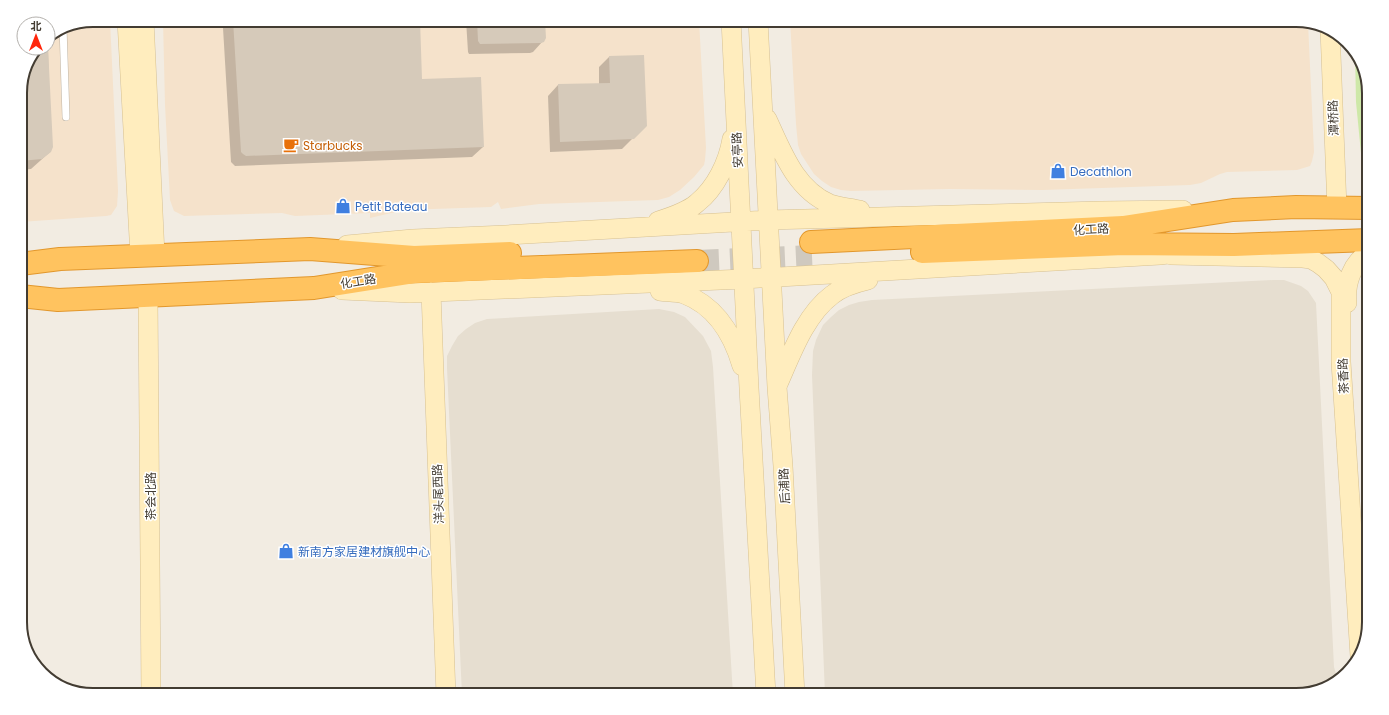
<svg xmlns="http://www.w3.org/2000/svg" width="1389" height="715" font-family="Poppins,'Noto Sans SC',sans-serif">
<rect width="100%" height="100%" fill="#f2ece2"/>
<!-- residential -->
<path fill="#e6ded0" d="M1273,280H1284L1301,286L1308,291L1316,303L1334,667L1338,681L1336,683L1296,695H825L812,375L813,351L816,340L823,325L831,317L839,310L849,305L859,302L872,300Z
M659,309L674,312L685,317L703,336L711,351L713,367L733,695H462L447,368V356L452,346L458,336L466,329L475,323L487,319Z"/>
<!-- commercial -->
<path fill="#f5e2cb" d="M93,20H110L118,191L117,206L111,215L106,216L20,222V89L39,48H48V37L65,25Z
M163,20H699L706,148L705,160L704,165L694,177L680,190L669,197L658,200L539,204L501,209L498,202L491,207L404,210L370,218V213L295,216L282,213L184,216L174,211L170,200L165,105Z
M790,20H1296L1308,23L1314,152L1312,161L1310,166L1297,170L1227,172L1220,174L1201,183L1190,185L1043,190L949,189L851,191L841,190L831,187L822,181L814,174L801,154L798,145L796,124Z"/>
<!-- green -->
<path fill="#cee8a8" d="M1355,51L1357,53L1369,89V166L1365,164L1361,153L1356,102Z"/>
<!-- shadow -->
<path fill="#0003" d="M231,20H419L421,80L483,147L472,157L235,166L231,162L223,28Z
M466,20H544L543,41L533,52L530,53L469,54L468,52Z
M39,48H48L50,152L31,169L20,170V89Z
M643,56L646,125L622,149L550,152L548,96L558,85L599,84V67L609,57Z"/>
<!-- building -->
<path fill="#d6caba" d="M233,20H420L422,79L481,77L484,147L246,156L243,154L241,152Z
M477,20H545L546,38L544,42L541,43L480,44L478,41Z
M39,48H48L53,147L51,152L42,159L20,161V89Z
M644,55L647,126L634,139L560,142L558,84L610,83L609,56Z"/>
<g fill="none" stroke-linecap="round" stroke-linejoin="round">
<!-- highway-tunnel -->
<path stroke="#cfc9bf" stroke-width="22" stroke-dasharray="22 11" stroke-linecap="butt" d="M697,261L812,256"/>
<defs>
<path id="lane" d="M63,27L66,117"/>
<path id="secondary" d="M127,20L140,256
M144,20L155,255
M731,20L749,388L766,695
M758,20L777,387L783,466L795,695
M1330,29L1337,208
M767,119C782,151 795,189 830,204C839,207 851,208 860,210
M658,221C671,217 687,212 697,203C716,188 728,162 732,139
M347,245L413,239L506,235L768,220L1101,211L1183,210
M1171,255L1303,258L1311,259L1318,263L1326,269L1334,278L1341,292V362L1360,656
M342,290L410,293L744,279L1160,255L1183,252
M660,291C667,292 677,292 684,294C716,306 733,335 742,366
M431,292L446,695
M148,297L151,695
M1347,303C1345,283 1352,263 1369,252
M778,384C791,355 805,315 832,295C842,287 855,283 868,280"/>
<path id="highway" d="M811,242L1123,227L1233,210L1296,207L1369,208
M922,252L1124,244L1234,245L1369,240
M20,264L60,259L310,249L414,257L510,253
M20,296L58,300L314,288L415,272L697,261"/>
</defs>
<!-- lane casing -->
<use href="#lane" stroke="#c0b6a7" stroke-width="8"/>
<!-- secondary casing -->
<use href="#secondary" stroke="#d7c192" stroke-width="20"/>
<!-- highway casing -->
<use href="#highway" stroke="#e2972c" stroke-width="24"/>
<!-- lane -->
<use href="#lane" stroke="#fff" stroke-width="7"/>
<!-- secondary -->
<use href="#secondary" stroke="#ffedbe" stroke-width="19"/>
<!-- highway -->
<use href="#highway" stroke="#ffc35f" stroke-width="22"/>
</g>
<!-- icons -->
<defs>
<symbol id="cafe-bare" viewBox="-9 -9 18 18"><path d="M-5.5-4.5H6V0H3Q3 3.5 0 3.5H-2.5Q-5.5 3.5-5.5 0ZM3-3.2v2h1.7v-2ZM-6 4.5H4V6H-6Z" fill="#e8710a" stroke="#fff" stroke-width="2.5" paint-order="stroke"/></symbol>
<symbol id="shop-bare" viewBox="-9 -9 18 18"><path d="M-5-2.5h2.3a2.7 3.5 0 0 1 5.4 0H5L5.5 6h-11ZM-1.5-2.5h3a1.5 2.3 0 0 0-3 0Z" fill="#3f7fe0" stroke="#fff" stroke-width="2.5" paint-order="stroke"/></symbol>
</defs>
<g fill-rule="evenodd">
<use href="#cafe-bare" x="280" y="134" width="22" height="22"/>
<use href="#shop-bare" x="1047" y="160" width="22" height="22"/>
<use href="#shop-bare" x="332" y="195" width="22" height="22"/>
<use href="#shop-bare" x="275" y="540" width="22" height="22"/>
</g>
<g text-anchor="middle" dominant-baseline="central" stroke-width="3" stroke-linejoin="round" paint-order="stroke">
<!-- street labels -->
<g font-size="12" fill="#433c32" stroke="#fff">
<text transform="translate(1333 118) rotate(-92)">潭桥路</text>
<text transform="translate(737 150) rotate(-93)">安亭路</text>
<text transform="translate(1091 229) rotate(-3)">化工路</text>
<text transform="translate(358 281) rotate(-9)">化工路</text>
<text transform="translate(1343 376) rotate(-92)">茶香路</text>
<text transform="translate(784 486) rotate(-93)">后浦路</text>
<text transform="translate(438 494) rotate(-92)">洋头尾西路</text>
<text transform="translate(150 496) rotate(-90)">茶会北路</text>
</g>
<!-- food labels -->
<g font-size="12" fill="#c56008" stroke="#fff" text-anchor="start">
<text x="303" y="145">Starbucks</text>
</g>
<!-- shop labels -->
<g font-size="12" fill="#366cbe" stroke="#fff" text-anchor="start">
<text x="1070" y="171">Decathlon</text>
<text x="355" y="206">Petit Bateau</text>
<text x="298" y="551">新南方家居建材旗舰中心</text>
</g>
</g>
<!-- crop -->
<path d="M0 0H1389V715H0ZM93 27H1296A66 66 0 0 1 1362 93V622A66 66 0 0 1 1296 688H93A66 66 0 0 1 27 622V93A66 66 0 0 1 93 27Z" fill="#fff" fill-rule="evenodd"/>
<path fill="none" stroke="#433c32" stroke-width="2" d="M93 27H1296A66 66 0 0 1 1362 93V622A66 66 0 0 1 1296 688H93A66 66 0 0 1 27 622V93A66 66 0 0 1 93 27Z"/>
<!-- north arrow -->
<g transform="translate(36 36)"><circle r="19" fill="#ffffff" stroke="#b4b1ad"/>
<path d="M0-3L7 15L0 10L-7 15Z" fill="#ff260b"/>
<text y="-6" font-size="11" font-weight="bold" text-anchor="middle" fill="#433c32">北</text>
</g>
</svg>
